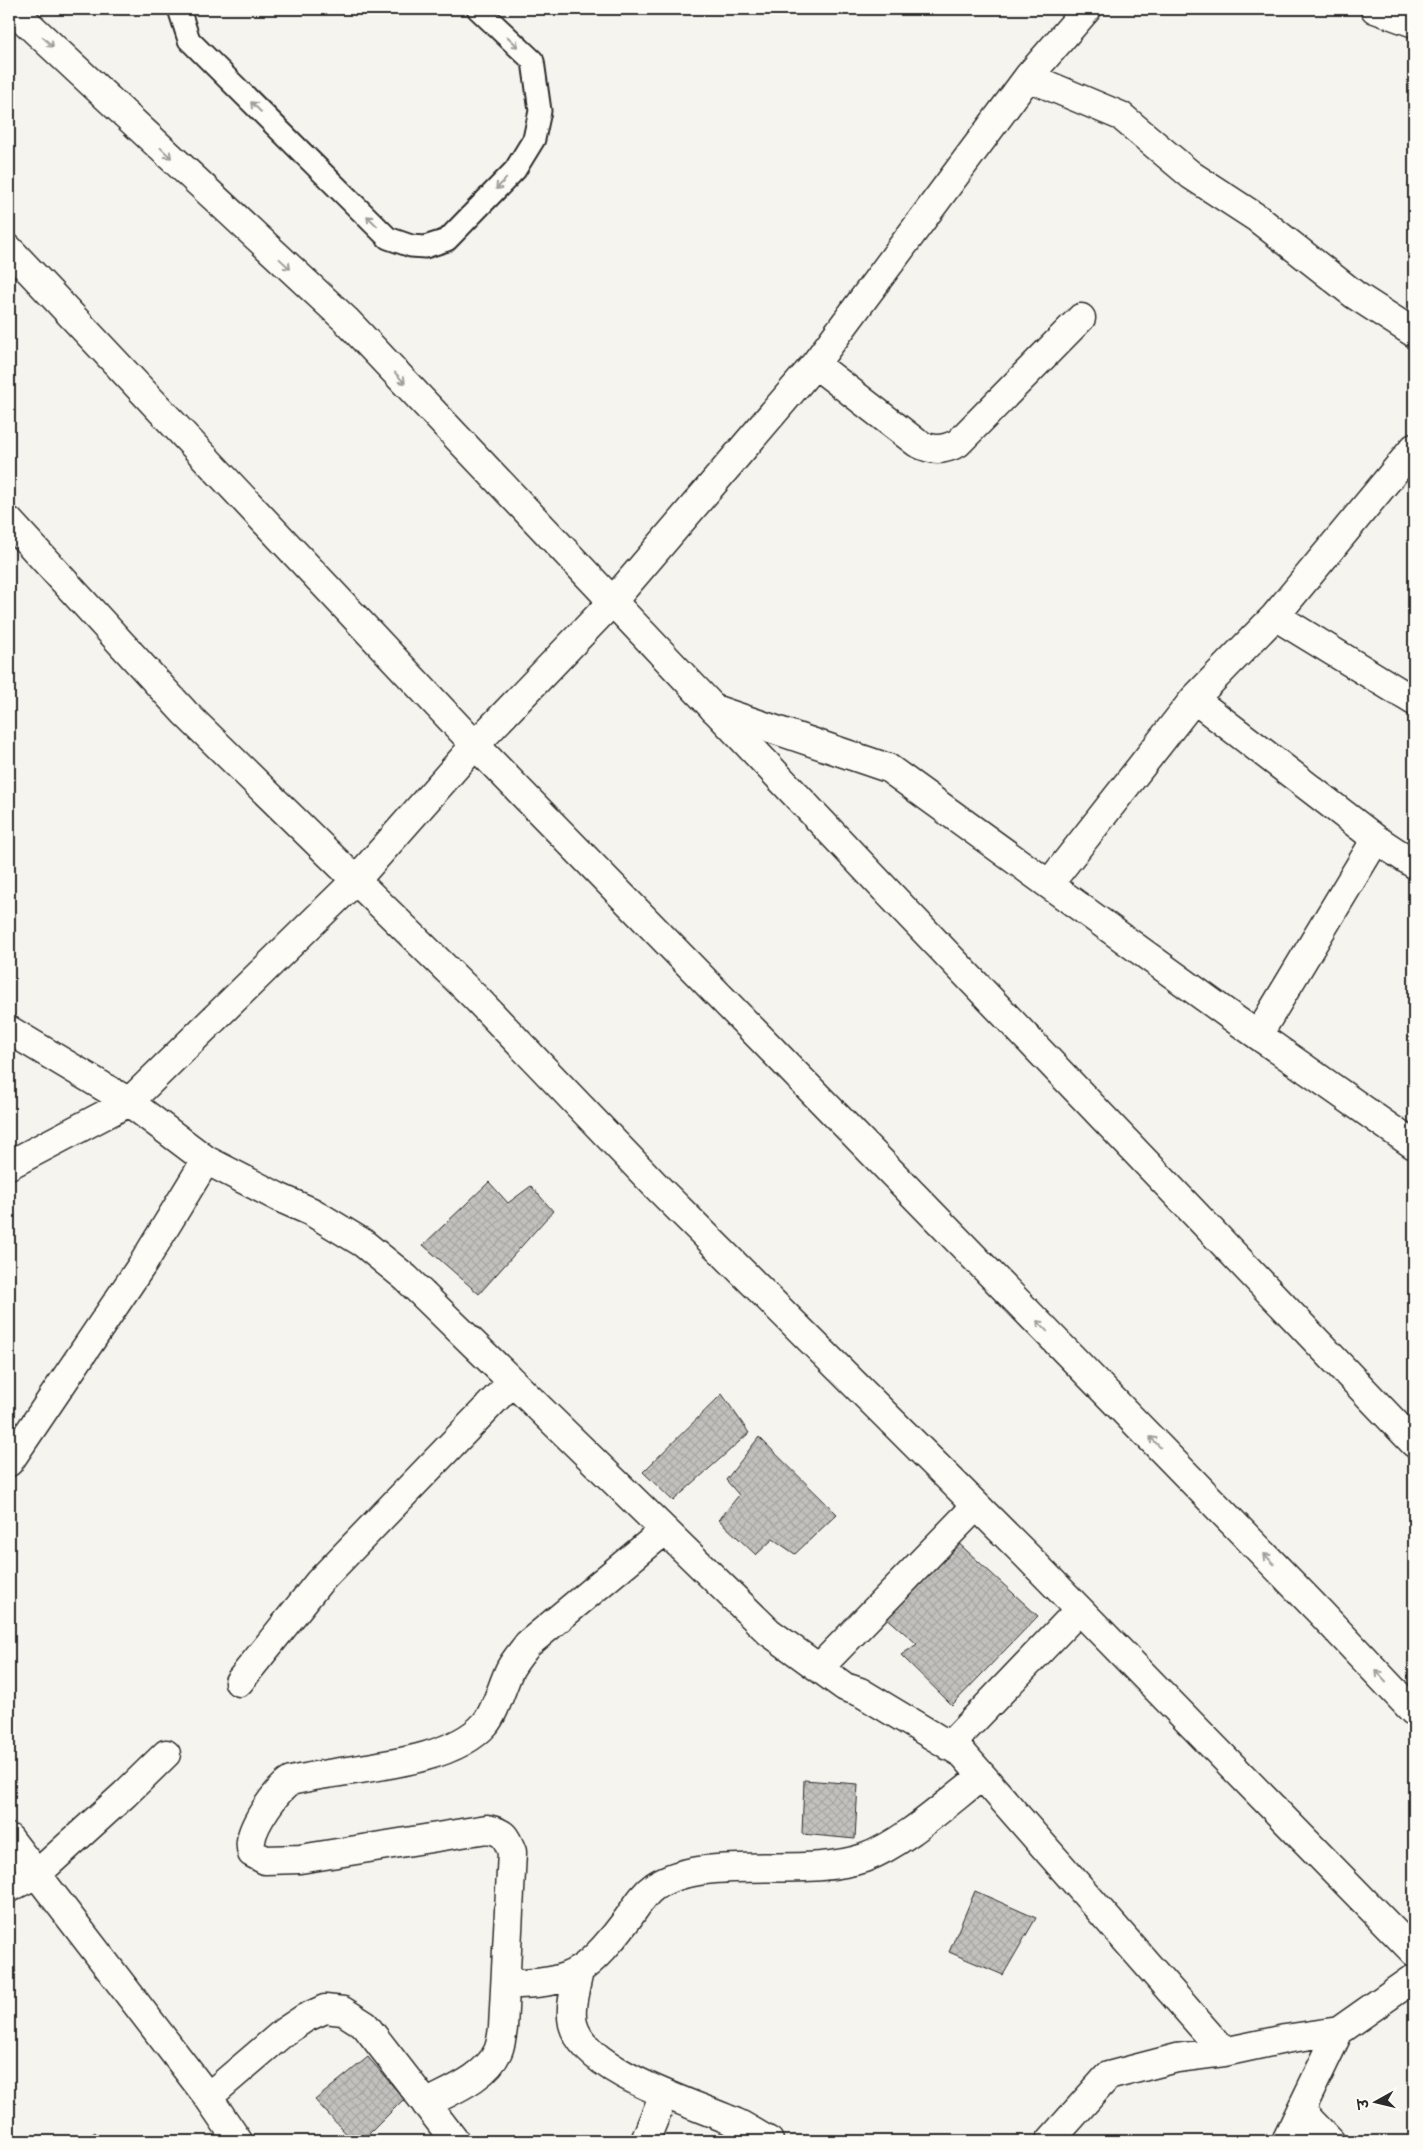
<svg xmlns="http://www.w3.org/2000/svg" width="1423" height="2150" font-family="Mynerve,'Playpen Sans Deva',sans-serif">
<defs>
<pattern id="building-cross-hatch" width="8" height="8" patternUnits="userSpaceOnUse" patternTransform="scale(1.25)"><rect width="8" height="8" fill="#c2c1be"/><path d="M0 0l8 8M0 8l8-8" fill="none" stroke="#a7a6a3"/></pattern>
</defs>
<rect width="100%" height="100%" fill="#f5f4ef"/>
<filter id="ink" filterUnits="userSpaceOnUse"><feTurbulence type="fractalNoise" baseFrequency=".02" numOctaves="2"/><feDisplacementMap in="SourceGraphic" scale="10" xChannelSelector="R" yChannelSelector="G"/><feConvolveMatrix kernelMatrix="1 2 1 2 8 2 1 2 1" color-interpolation-filters="sRGB"/></filter>
<g filter="url(#ink)">
<!-- building -->
<path fill="url(#building-cross-hatch)" stroke="#2b2b2b" d="M489,1182L508,1203L531,1186L553,1211L479,1294L423,1245Z
M722,1394L749,1433L673,1501L643,1472Z
M759,1437L837,1514L795,1554L773,1539L756,1555L719,1520L739,1495L726,1480Z
M955,1540L1038,1616L952,1705L901,1655L917,1644L885,1616Z
M804,1780L858,1784L855,1839L802,1834Z
M975,1891L1036,1918L1003,1975L949,1952Z
M368,2057L404,2099L362,2141H353L315,2100Z
M95,2132L101,2141H83Z"/>
<g fill="none" stroke-linecap="round" stroke-linejoin="round">
<defs>
<path id="service" d="M179,9L189,40L388,238L411,246L425,247L447,240L515,170L534,139L540,111L533,61L478,9"/>
<path id="minor" d="M1375,9L1414,23
M1028,77L1121,116L1191,175L1257,218L1355,295L1414,333
M815,364L917,443C933,451 942,451 958,443L1081,318
M1275,616L1414,701
M1194,699L1376,839L1414,864
M714,709L888,768L1236,1020L1414,1145
M1049,884L1194,699L1275,616L1414,448
M9,1030L129,1102L206,1160L278,1197L312,1212L363,1243L406,1278L769,1632L845,1687L860,1692L963,1754L1224,2052
M1258,1035L1376,839
M9,1165L129,1102L356,880L475,745L612,602L815,364L1028,77L1087,9
M9,1462L144,1262L206,1160
M819,1668L976,1506
M239,1682L319,1582L512,1382
M949,1746L1079,1610
M9,1838L208,2097L238,2141
M9,1888L37,1874L125,1794L166,1754
M579,1971C576,1987 569,2007 573,2024C585,2073 696,2104 739,2124C749,2129 759,2136 769,2141
M506,1985C529,1983 559,1984 579,1970C595,1960 615,1936 626,1921C635,1909 642,1895 655,1886C706,1853 803,1879 864,1858C903,1844 948,1802 982,1776
M208,2097L284,2032L305,2018L325,2009L343,2011L365,2025L455,2141
M426,2104C450,2091 486,2078 498,2051C501,2044 502,2036 503,2028L512,1852C506,1836 504,1832 487,1829L300,1859L265,1860L252,1853C251,1849 250,1845 251,1841C253,1824 277,1789 291,1781C344,1767 448,1767 485,1724C495,1713 503,1683 510,1669C515,1660 522,1652 528,1644L664,1531
M1301,2111L1330,2141
M645,2141L664,2094
M1050,2141L1108,2076L1177,2058L1224,2052L1285,2039L1339,2031
M1286,2141L1339,2031L1414,1978"/>
<path id="tertiary" d="M9,521L185,713L476,998L658,1188L1027,1556L1414,1952"/>
<path id="primary" d="M12,9L346,320L901,906L1414,1443
M9,249L475,745L1320,1612L1414,1712"/>
</defs>
<!-- service casing -->
<use href="#service" stroke="#2b2b2b" stroke-width="25"/>
<!-- minor casing -->
<use href="#minor" stroke="#2b2b2b" stroke-width="31"/>
<!-- tertiary casing -->
<use href="#tertiary" stroke="#2b2b2b" stroke-width="31"/>
<!-- primary casing -->
<use href="#primary" stroke="#2b2b2b" stroke-width="31"/>
<!-- service -->
<use href="#service" stroke="#fdfcf7" stroke-width="21"/>
<!-- minor -->
<use href="#minor" stroke="#fdfcf7" stroke-width="28"/>
<!-- tertiary -->
<use href="#tertiary" stroke="#fdfcf7" stroke-width="28"/>
<!-- primary -->
<use href="#primary" stroke="#fdfcf7" stroke-width="28"/>
</g>
<!-- one-way arrows -->
<defs><path id="oneway-shaft" d="M-6 0H5M1.5-3L5.5 0L1.5 3" fill="none" stroke-width="1.6" stroke-linecap="round" stroke-linejoin="round" transform="scale(1.25)"/></defs>
<g stroke="#9e9e9b">
<use href="#oneway-shaft" transform="translate(48 42) rotate(43)"/>
<use href="#oneway-shaft" transform="translate(513 42) rotate(44)"/>
<use href="#oneway-shaft" transform="translate(256 107) rotate(-135)"/>
<use href="#oneway-shaft" transform="translate(166 153) rotate(43)"/>
<use href="#oneway-shaft" transform="translate(501 184) rotate(134)"/>
<use href="#oneway-shaft" transform="translate(372 221) rotate(-135)"/>
<use href="#oneway-shaft" transform="translate(285 264) rotate(43)"/>
<use href="#oneway-shaft" transform="translate(400 378) rotate(47)"/>
<use href="#oneway-shaft" transform="translate(1042 1326) rotate(-134)"/>
<use href="#oneway-shaft" transform="translate(1155 1442) rotate(-134)"/>
<use href="#oneway-shaft" transform="translate(1269 1559) rotate(-134)"/>
<use href="#oneway-shaft" transform="translate(1381 1676) rotate(-133)"/>
</g>
</g>
<!-- margin -->
<rect width="1423" height="2150" fill="none" stroke="#fdfcf7" stroke-width="30"/>
<rect x="15" y="15" width="1393" height="2120" fill="none" stroke="#2b2b2b" stroke-width="2" filter="url(#ink)"/>
<!-- north arrow -->
<g transform="translate(1376 2102) rotate(262)" stroke="#fdfcf7" stroke-width="4" paint-order="stroke">
<path d="M0-4L9 19L0 12L-9 19Z" fill="#2b2b2b"/>
<text y="-8" font-size="14" font-weight="bold" text-anchor="middle" fill="#2b2b2b">उ</text>
</g>
</svg>
